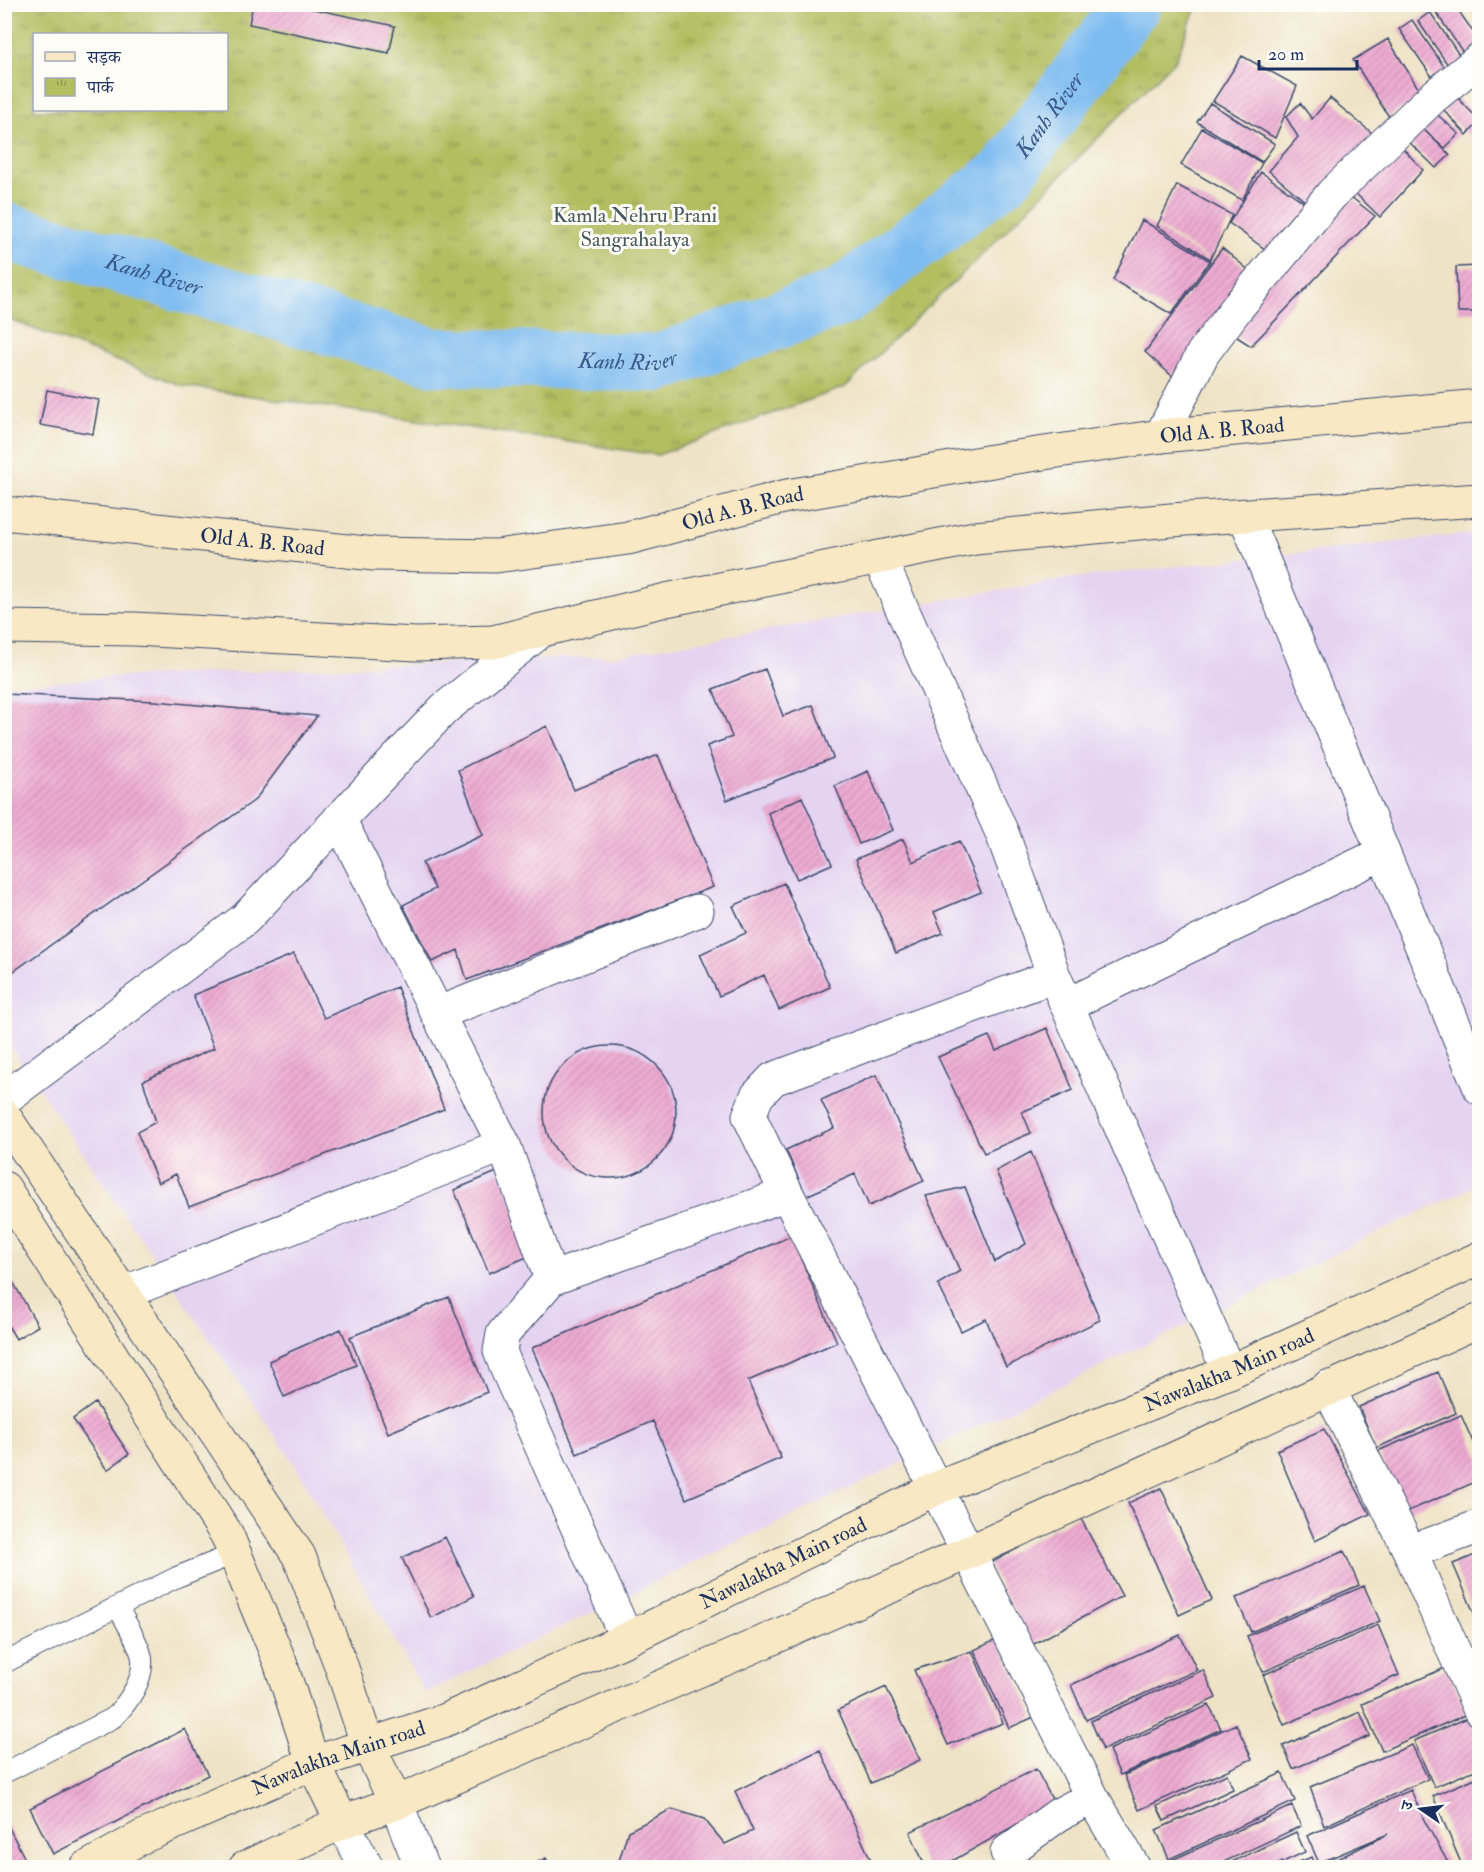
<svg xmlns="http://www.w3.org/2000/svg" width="1484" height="1872" font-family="'IM FELL Double Pica','Noto Serif Devanagari',serif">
<defs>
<pattern id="park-tufts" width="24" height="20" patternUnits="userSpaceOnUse" patternTransform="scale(1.5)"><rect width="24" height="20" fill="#b2be60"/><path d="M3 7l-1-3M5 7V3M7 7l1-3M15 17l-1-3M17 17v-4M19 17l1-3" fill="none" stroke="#909b52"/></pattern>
<pattern id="building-hatch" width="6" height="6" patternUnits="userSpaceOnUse" patternTransform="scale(1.5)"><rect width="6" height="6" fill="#edabd1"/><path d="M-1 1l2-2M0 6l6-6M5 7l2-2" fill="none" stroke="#cb93b6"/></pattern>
</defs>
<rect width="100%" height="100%" fill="#fdfcf7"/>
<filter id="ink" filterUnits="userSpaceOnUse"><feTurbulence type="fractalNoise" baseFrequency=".0167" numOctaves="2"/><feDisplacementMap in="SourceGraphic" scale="12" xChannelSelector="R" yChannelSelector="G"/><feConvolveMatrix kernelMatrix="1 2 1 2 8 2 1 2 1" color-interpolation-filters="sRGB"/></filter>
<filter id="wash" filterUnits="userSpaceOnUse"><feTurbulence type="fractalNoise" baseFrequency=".008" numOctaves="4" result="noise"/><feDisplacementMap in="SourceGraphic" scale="24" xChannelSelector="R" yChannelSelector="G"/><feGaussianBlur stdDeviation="1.35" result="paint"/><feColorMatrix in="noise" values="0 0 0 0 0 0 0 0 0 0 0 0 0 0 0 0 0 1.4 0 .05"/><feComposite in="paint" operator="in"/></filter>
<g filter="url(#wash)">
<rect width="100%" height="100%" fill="#efe3c6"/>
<!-- built -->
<path fill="#e4d3f1" d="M1479,533V1184L425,1693L295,1465L5,1039L4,686L112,677L612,656L1080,577Z"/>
<!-- park -->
<path fill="url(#park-tufts)" stroke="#66765f" stroke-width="1.5" fill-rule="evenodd" d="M4,5H1197L1176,59L983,254L845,387L658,455L183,386L5,318ZM34,34H226V110H34Z"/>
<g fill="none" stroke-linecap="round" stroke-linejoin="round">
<!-- river -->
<path stroke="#7dbbf0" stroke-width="58" id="s1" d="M4,231L435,357L659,363L842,297L1005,175L1132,4"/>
</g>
<g id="blocks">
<!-- building -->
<path fill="url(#building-hatch)" d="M253,4H290L395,26L389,53L249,24Z
M1445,4H1454L1480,42V52L1468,60L1435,11Z
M1467,4H1480V21Z
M1430,12L1466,65L1454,74L1418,21Z
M1412,20L1452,78L1439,87L1399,29Z
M1388,39L1423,96L1389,117L1353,60Z
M1242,56L1297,86L1275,138L1213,101Z
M1453,93L1480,121L1467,135L1440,106Z
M1330,98L1373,134L1312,207L1269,171L1298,137L1286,117L1300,103L1312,119Z
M1210,103L1275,144L1262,162L1197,122Z
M1431,109L1459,134L1445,148L1422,128L1450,155L1436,168L1407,140Z
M1202,128L1262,163L1242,200L1181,165Z
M1398,143L1423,170L1380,217L1349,187Z
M1261,172L1312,208L1276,257L1229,223Z
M1177,185L1232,215L1210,259L1157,226Z
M1346,193L1375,216L1251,346L1226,330Z
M1142,220L1210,261L1171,314L1113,280Z
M1222,248L1257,277L1172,376L1145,352Z
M1480,266V312H1458L1456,267Z
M47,390L99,400L93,434L40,425Z
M765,669L783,716L813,705L833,758L727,800L707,746L732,737L713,689Z
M4,694L155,701L317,716L255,800L4,978Z
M547,726L574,790L658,755L713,887L467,980L458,950L432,962L403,905L435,889L422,863L483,835L458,770Z
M868,771L893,830L859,844L835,786Z
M802,797L832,864L797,879L768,813Z
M903,839L913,862L959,841L981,892L934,912L943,933L896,953L856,859Z
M784,883L830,987L779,1010L764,975L719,996L700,954L746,933L733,906Z
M294,954L324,1018L397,987L444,1109L189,1207L176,1174L158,1183L137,1132L156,1122L143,1081L214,1048L193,995Z
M1047,1028L1073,1090L1022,1112L1031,1133L984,1153L938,1057L989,1036L996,1051Z
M544 1112a66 66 0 1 1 132 0a66 66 0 1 1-132 0Z
M876,1075L924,1181L869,1206L855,1174L806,1196L786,1150L834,1128L821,1100Z
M1031,1152L1100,1320L1006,1367L986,1319L961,1331L938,1284L960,1271L926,1196L965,1187L995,1262L1026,1244L996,1171Z
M499,1171L534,1254L489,1273L454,1190Z
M791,1236L837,1342L748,1381L781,1458L686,1499L653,1421L577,1454L532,1348Z
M13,1282L38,1326L16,1339L4,1319V1287Z
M449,1297L487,1392L388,1433L350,1337Z
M341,1329L356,1365L284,1397L269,1361Z
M1438,1372L1456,1413L1376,1448L1359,1407Z
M95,1403L129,1454L107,1470L73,1419Z
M1461,1415L1480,1458V1480L1404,1513L1378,1451Z
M1324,1429L1370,1514L1315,1541L1277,1450Z
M1161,1488L1212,1600L1179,1615L1128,1503Z
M1079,1515L1122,1596L1032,1645L989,1564Z
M445,1537L474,1596L431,1618L402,1558Z
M1344,1551L1359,1585L1251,1632L1236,1598Z
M1480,1553V1627L1453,1564Z
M1364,1586L1380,1621L1263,1672L1247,1636Z
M1378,1625L1399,1675L1284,1725L1263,1675Z
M1180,1635L1197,1670L1086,1720L1071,1685Z
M998,1639L1034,1717L1009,1728L974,1650Z
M972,1651L1003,1723L948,1745L914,1670Z
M1447,1667L1467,1714L1382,1751L1362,1704Z
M1203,1670L1216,1698L1103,1750L1091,1721Z
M886,1687L920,1760L871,1783L838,1710Z
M1209,1705L1221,1729L1120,1775L1109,1750Z
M1360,1712L1370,1736L1293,1769L1283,1746Z
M1474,1715L1480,1728V1768L1434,1787L1414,1741Z
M1236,1724L1252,1759L1139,1810L1124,1775Z
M185,1729L208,1775L53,1854L30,1808Z
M1412,1745L1428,1779L1324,1826L1310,1787Z
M820,1750L870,1858L851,1868H617L628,1831L672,1809L704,1819L725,1844L753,1831L735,1791Z
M1036,1769L1054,1803L940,1868H926L910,1832Z
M1282,1773L1295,1801L1169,1859L1156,1830Z
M1227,1774L1233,1789L1164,1821L1157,1806Z
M1480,1776V1868H1463L1433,1796Z
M1411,1790L1423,1818L1451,1868H1319L1388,1834L1319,1863L1307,1836Z
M1292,1806L1301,1826L1211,1868H1175L1172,1860Z
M4,1818L26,1861L12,1868H4Z
M1296,1832L1305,1852L1270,1868H1219Z
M1312,1857L1317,1868H1286V1867Z
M546,1858L551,1868H526Z"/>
</g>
</g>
<g filter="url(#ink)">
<use href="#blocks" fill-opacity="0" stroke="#3b4a6e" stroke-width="1.5"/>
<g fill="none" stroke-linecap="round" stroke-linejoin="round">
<defs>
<path id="lane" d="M4,1663L177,1577L236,1553
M4,1773L113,1718C127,1704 144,1681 142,1659C141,1646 124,1620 118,1607"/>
<path id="street" d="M1161,436L1203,353L1236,309L1332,194L1432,98L1480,59
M1245,516L1480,1088
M339,819L504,1145L551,1279
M1054,976L1229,1372
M1067,1005L1383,853
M439,1013L697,911
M4,1099L245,919L444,709L542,630
M787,1194L749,1116L757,1096L773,1079L1054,976L1002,833L879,557
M123,1293L504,1145
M1328,1387L1410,1552L1480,1710
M1410,1552L1480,1526
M627,1639L507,1369L500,1351L503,1334L551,1279L787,1194L1092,1797L1134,1868
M396,1803L422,1868
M342,1822L367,1868
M1007,1852L1058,1815L1092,1797"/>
<g id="secondary">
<path id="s2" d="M4,513L374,554L496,556L628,538L787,496L1010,458L1161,436L1480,406"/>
<path d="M4,627L134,629L416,644L493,642L666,600L975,538L1171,520L1480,500"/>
<path d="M4,1116L299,1556L342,1668L367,1743L396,1803"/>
<path d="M4,1188L227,1535L280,1662L313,1763L342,1822"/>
<path id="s3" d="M86,1868L142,1837L313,1763L443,1721L627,1639L937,1488L1229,1372L1480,1258"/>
<path d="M245,1868L342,1822L396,1803L969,1552L1480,1320"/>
</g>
</defs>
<!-- lane casing -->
<use href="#lane" stroke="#3b4a6e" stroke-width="22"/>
<!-- street casing -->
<use href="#street" stroke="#3b4a6e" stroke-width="35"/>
<!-- secondary casing -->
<use href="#secondary" stroke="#3b4a6e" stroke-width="35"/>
<!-- lane -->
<use href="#lane" stroke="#fff" stroke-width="20"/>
<!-- street -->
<use href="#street" stroke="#fff" stroke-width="33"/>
<!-- secondary -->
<use href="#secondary" stroke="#f8e8c3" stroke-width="33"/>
</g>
</g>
<g text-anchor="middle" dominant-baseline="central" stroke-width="6" stroke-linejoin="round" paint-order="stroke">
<!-- park labels -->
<g font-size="21" fill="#485a5f" stroke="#fdfcf7">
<text x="635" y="215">Kamla Nehru Prani<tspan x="635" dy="24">Sangrahalaya</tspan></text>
</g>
<!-- street labels -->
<g font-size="21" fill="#1b2f5e" stroke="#fdfcf7">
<text stroke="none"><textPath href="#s2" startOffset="1232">Old A. B. Road</textPath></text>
<text stroke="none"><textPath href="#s2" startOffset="746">Old A. B. Road</textPath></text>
<text stroke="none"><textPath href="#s2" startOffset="260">Old A. B. Road</textPath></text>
<text stroke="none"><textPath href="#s3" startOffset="1248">Nawalakha Main road</textPath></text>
<text stroke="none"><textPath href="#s3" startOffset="762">Nawalakha Main road</textPath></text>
<text stroke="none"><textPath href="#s3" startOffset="276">Nawalakha Main road</textPath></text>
</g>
<!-- water labels -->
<g font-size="22" font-style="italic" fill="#38598a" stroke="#fdfcf7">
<text stroke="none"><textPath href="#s1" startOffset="1146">Kanh River</textPath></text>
<text stroke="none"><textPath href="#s1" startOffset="156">Kanh River</textPath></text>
<text stroke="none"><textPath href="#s1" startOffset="642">Kanh River</textPath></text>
</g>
</g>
<!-- margin -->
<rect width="1484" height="1872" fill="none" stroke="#fdfcf7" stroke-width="24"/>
<!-- legend -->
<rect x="33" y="33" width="195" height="78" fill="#fdfcf7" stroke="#a3aaba" stroke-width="1.5"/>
<rect x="45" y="52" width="30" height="9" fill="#f8e8c3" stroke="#a3aaba" stroke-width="1.5"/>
<text x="87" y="63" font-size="18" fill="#1b2f5e">सड़क</text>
<rect x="45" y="78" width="30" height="18" fill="url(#park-tufts)" stroke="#a3aaba" stroke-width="1.5"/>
<text x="87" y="93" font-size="18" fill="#1b2f5e">पार्क</text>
<!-- north arrow -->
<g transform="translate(1421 1809) rotate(284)" stroke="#fdfcf7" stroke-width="4.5" paint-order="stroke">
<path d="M0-4.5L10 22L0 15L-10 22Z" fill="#1b2f5e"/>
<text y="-9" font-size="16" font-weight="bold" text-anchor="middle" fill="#1b2f5e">उ</text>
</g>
<!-- scale -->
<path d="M1259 60v9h98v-9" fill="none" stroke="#1b2f5e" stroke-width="3"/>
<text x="1268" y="60" font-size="18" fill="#1b2f5e" stroke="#fdfcf7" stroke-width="4.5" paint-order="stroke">20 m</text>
</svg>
